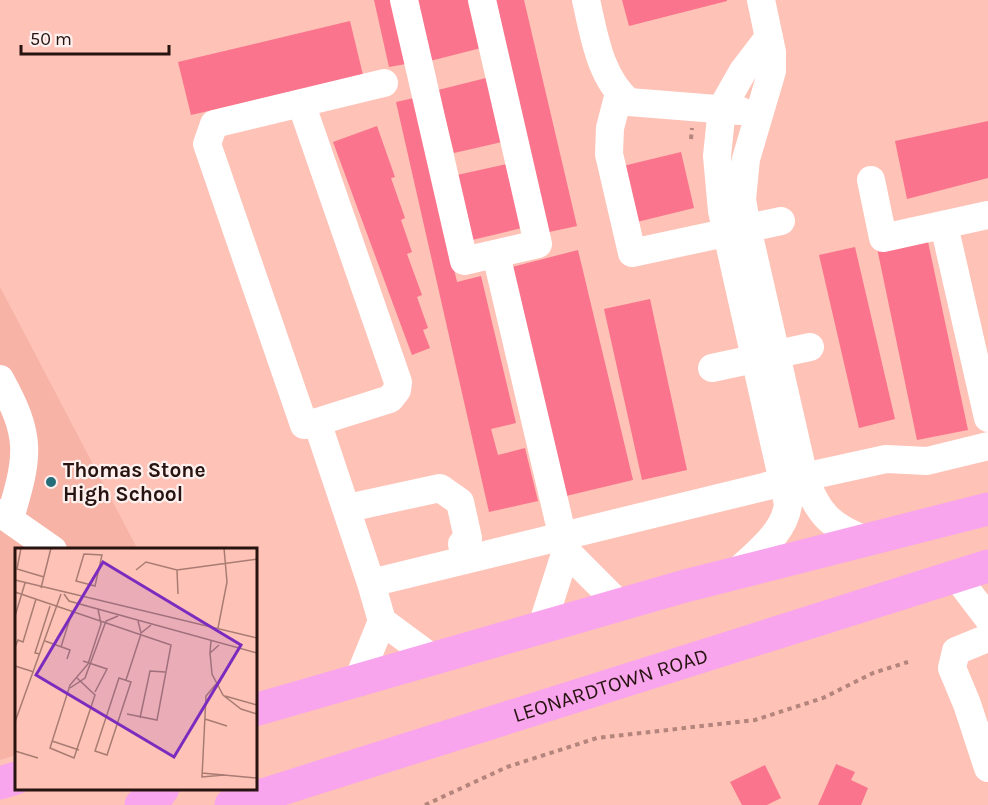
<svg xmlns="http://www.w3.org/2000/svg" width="988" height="805" font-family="Karla,sans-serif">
<rect width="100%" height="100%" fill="#fec2b6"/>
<!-- built -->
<path fill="#f6b3a6" d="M0,287L138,550H16V755L0,760Z"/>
<!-- building -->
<path fill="#f9748c" d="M374,0H391L406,64L389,67Z
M415,0H469L481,48L430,61Z
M494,0H524L577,226L549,232Z
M622,0H727V1L629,26Z
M350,21L363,75L191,115L178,62Z
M486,78L502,142L454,153L438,90Z
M414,98L457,282L481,276L516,423L491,429L498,455L525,448L538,501L489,512L396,102Z
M988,121V178L907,199L895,141Z
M377,126L395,177L391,178L405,218L401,220L412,252L407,254L422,295L417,297L428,328L423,330L430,348L412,355L333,142Z
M681,152L694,208L637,222L623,166Z
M507,164L522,228L472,240L457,175Z
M927,237L968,430L917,440L877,248Z
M855,247L895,419L859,428L819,255Z
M578,250L633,480L566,496L512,267Z
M650,299L687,470L642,480L604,309Z
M836,764L855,772L851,780L868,788L861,805H818Z
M765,765L781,798L767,805H742L730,782Z"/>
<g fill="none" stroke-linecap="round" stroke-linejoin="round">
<!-- path -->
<path stroke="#b3857c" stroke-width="4" stroke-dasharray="4.5 4.5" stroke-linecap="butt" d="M691,139L692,128
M425,805L507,767L597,738L755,720L823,698L873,673L908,662"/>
<!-- minor -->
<path stroke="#fff" stroke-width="28" d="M404,0L464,261L538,244L482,0
M586,0C594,35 600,78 629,102L741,111
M761,0L772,52V71L746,159L742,199L746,223L804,477C818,513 829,526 866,540
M384,83L214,124L207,144L304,425L317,422L371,583L804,477L886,459L927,461L988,446
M619,93L610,128L609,154L632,253L781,221
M301,103L398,382L397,390L390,399L317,422
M871,180L883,238L988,215
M944,225L988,418
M496,254L566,551
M712,368L810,347
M0,379C32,437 29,455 10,518
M348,508L440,488L460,502L468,538L462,544
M0,513L53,550
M736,573C755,554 785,533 788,504L722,211L717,156L722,108L743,71L769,37
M956,576L988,618
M382,621L432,658
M542,626L566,551L619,604
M988,638L956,651L952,668L967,704L988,768
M358,680L382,621L371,583"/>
<!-- highway -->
<g stroke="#f8a5ee" stroke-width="33">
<path d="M255,710L685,586L988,509"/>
<path d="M0,783L16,778"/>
<path d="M141,805L154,801L163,788"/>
<path id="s1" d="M231,805L988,566"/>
</g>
</g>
<!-- markers -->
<circle fill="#256d79" stroke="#fdf0ee" stroke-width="2" cx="51" cy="482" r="6"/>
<g text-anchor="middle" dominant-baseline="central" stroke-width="4.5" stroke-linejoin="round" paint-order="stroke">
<!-- poi labels -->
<g font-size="21" font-weight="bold" fill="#27130f" stroke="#fdf0ee" text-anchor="start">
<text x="63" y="470">Thomas Stone<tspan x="63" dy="24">High School</tspan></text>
</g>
<!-- street labels -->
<g font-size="21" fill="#27130f" stroke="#fdf0ee">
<text stroke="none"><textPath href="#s1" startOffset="398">LEONARDTOWN ROAD</textPath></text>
</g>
</g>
<!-- overview -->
<g transform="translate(15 548)">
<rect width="242" height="242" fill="#fec2b6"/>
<path fill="none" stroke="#a87c73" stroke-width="1.5" d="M6,0L2,21L29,29M69,6L87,7L80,38L61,33ZM121,22L131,14L162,22L242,11M162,22L163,46M0,32L242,90M26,40L36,0M0,44L156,97L142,172L112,166M49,46L54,53L242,105M0,68L10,35M123,73L126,85L136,77M203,80L212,34L209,0M196,92L195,105L204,97M30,93L55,102L52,111M0,99L3,92L8,94L21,51M46,99L57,64M195,105L197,126L208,147L226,161L242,166M25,106L20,105L35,58M68,113L92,121L80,144M0,118L19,124M62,130L80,147L59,210L35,200L55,137L73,116L86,76L83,61M104,130L116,134L92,207L80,203ZM111,132L126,86M201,136L191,148L187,229L209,227M55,140L70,130L91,73L103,68M210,148L242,157M125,170L135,123L150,124M190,171L212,178M0,174L46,46M37,193L64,202M0,203L23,210M187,225L242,230"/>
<path fill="#7b2cbf" fill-opacity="0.15" stroke="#7b2cbf" stroke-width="3" d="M88,14L226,97L159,209L21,127Z"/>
<rect width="242" height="242" fill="none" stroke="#27130f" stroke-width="3"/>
</g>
<!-- scale -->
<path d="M21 45v9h148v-9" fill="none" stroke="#27130f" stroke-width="3"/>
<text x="30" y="45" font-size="18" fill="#27130f" stroke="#fdf0ee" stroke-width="4.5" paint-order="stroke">50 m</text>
</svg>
